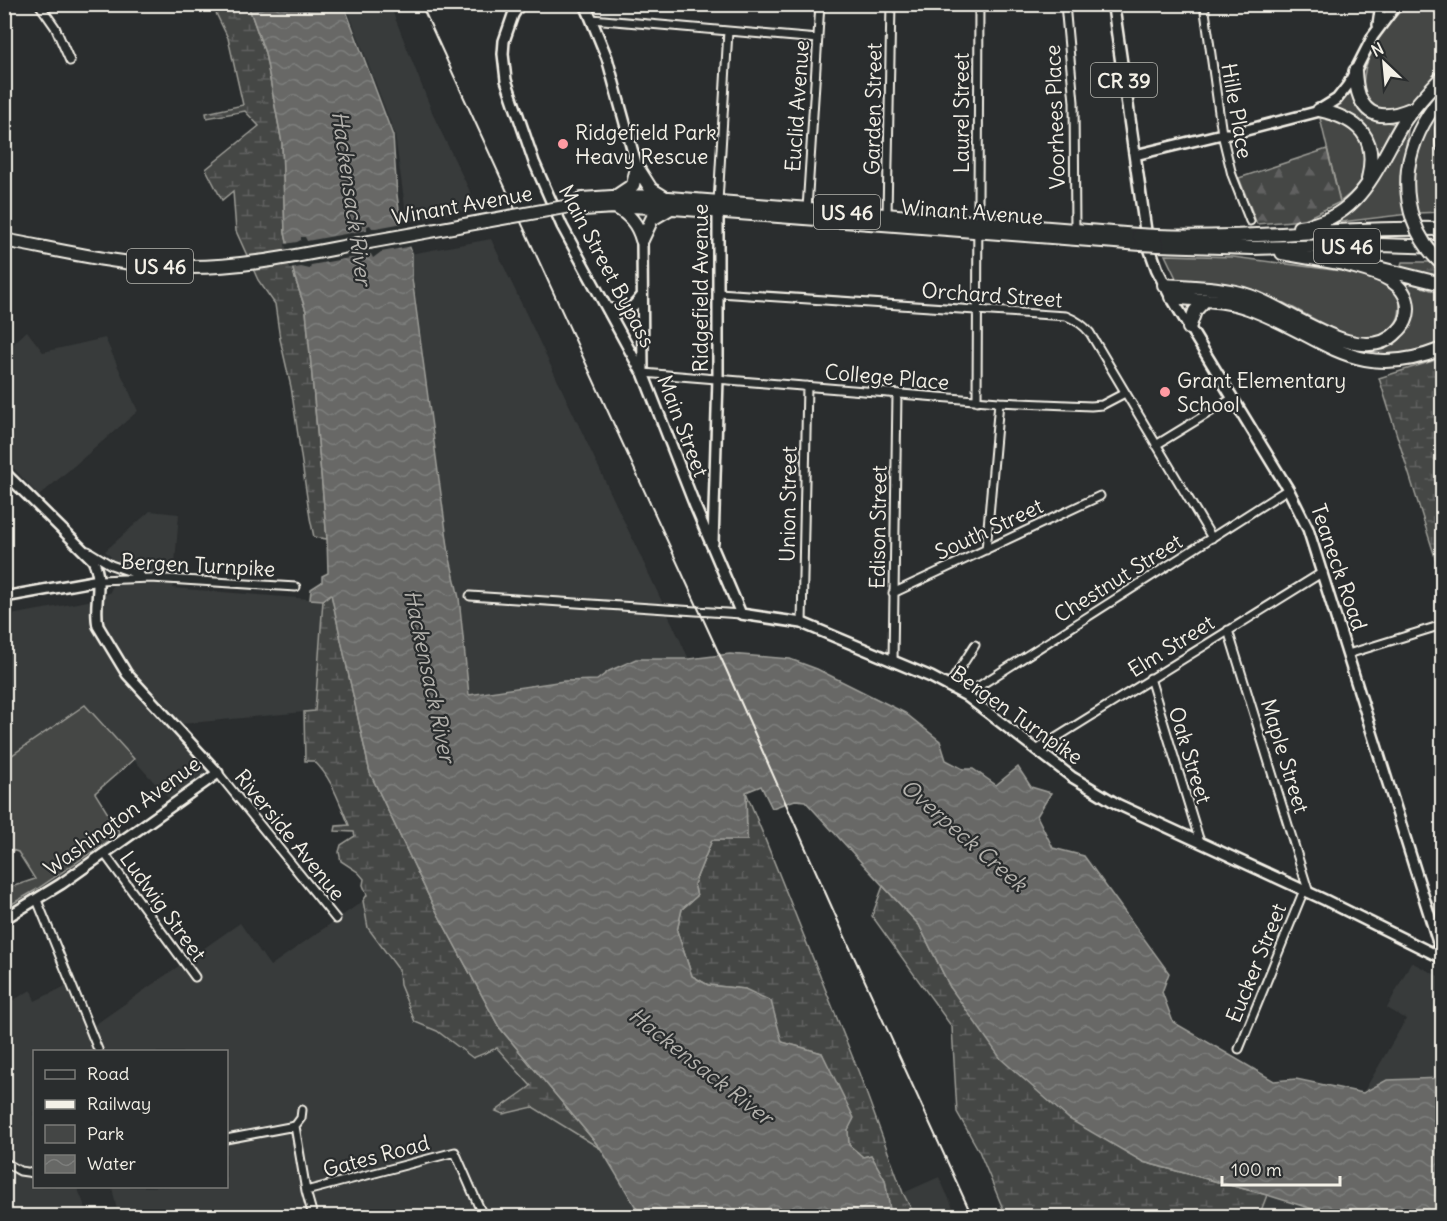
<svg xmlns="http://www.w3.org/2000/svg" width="1447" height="1221" font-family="Delius,sans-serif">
<defs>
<pattern id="forest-firs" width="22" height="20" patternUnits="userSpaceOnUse" patternTransform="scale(1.5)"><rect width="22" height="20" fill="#444645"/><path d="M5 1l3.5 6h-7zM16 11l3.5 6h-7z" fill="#606160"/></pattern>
<pattern id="wetland-marsh" width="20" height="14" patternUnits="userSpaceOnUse" patternTransform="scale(1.5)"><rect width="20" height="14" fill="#444645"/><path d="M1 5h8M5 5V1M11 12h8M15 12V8" fill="none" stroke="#606160"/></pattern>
<pattern id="water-waves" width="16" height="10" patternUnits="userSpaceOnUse" patternTransform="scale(1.5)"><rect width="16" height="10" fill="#676866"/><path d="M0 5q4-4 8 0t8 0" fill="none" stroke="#7d7e7c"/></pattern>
</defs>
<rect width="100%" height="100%" fill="#2a2d2e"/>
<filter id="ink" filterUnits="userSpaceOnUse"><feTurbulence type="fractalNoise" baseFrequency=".0167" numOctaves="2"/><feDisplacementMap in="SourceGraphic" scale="12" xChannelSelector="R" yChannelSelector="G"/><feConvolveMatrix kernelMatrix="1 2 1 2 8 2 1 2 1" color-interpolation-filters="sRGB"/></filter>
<g filter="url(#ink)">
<!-- built -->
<path fill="#373a3a" d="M346,5H390L435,119L478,208L407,222L395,135Z
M491,239L689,659H636L609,671L597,680L564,681L469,695L459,598L449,554L410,254Z
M27,331L43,352L105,338L138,411L39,496L5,459V351Z
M150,511L179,514L173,588L323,600L315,711L181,724L173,732L208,771L169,799L85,705L5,760V616L99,599L110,592L114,581L111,557L105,551Z
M363,901L368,928L399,970L400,985L415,1022L437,1031L473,1057L497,1048L531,1086L497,1111L503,1114L532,1107L601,1149L641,1216H118L112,1187L226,1186V1052H34V1186L77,1187L89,1216H5V1002L8,1003L31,990L35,1001L74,982L93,1026L240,923L270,966Z
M1411,962L1442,978V1078L1387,1080L1363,1093L1406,1019L1387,1008Z
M939,1177L957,1216H915L903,1193Z
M1267,1195L1335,1216H1259Z"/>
<!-- green -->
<path fill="#444645" stroke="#9c9c96" stroke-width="1.5" d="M1407,5H1442V71C1430,83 1410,110 1392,112C1380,112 1371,103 1364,96C1364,89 1363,83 1364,77C1366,52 1389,21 1407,5Z
M1352,91C1360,117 1370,120 1396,124L1377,165C1367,140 1364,119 1336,108Z
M1442,106L1436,133L1442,167V212L1417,213L1333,223L1361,201L1388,162L1406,129L1408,130L1400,190L1412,185L1422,136Z
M1320,118C1324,118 1329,117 1334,118C1353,121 1369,151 1366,169C1364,183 1350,194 1340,202Z
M1165,255L1233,257L1349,272L1384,282L1400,295C1400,310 1401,322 1387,331C1383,333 1379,337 1375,338C1343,343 1298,306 1268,296C1238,285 1208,283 1177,280Z
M1405,281L1442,294V344L1398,357L1361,355L1359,350C1368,349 1379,348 1387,345C1416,334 1416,305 1405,281Z
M85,705L134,759L95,793L120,833L34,891L5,908V889L35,879L18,852L5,848V760Z"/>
<!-- forest -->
<path fill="url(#forest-firs)" stroke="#9c9c96" stroke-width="1.5" d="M1327,149L1340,202L1303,220L1257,224L1239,178Z"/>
<!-- wetland -->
<path fill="url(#wetland-marsh)" stroke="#9c9c96" stroke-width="1.5" d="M212,5H248L265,53L282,143L285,233L295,278L306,311L327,539L314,537L310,518L291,387L280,339L275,304L258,280L236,231L233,191L222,200L206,169L259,126L245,111L207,118L206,113L243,105L228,38Z
M1402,262H1430L1442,271V280L1400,268Z
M1442,358V574L1439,570L1379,378Z
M331,593L370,773L432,903L499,1027L601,1149L533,1107L503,1114L496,1111L531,1086L497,1048L473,1058L437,1031L415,1022L400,985L399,970L368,928L363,901L367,895L363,885L364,879L358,872L341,861L339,852L341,845L355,836L354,832L335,831L336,826L349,825C339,802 332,778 314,761H305L304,712L315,711L323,600Z
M746,792L859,1073L903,1193L915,1216H891L885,1180L871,1155L863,1157L849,1145L848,1130L822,1053L782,1042L745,989L708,985L692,976L677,931L682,909L697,896L694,884L712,840H747Z
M883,886L919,925L950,987L1143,1162L1267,1195L1259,1216H1006L979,1151L957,1112L952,1027L872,916Z"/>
<!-- water -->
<path fill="url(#water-waves)" stroke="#9f9f9a" stroke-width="1.5" d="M248,5H344L393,136L397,195L401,224L412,253V278L449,554L459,598L469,695L564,681L597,680L609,671L636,659H689L730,654L790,659L817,669L905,713L940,741L946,760L963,769H973L996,785L1018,767L1031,787L1051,793L1037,816L1053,848L1084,856L1169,973L1162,992L1173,1022L1274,1081L1296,1079L1363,1093L1387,1080L1442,1078V1216H1335L1267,1195L1143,1162L1069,1119L1001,1059L950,987L919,925L805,801L795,800L772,808L761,786L746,792L747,840H712L694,884L697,896L682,909L677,931L692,976L708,985L745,989L771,1001L782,1042L822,1053L854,1118L848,1130L849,1145L863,1157L871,1155L885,1180L891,1216H641L601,1149L499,1027L432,903L370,773L331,594L323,600L310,599L311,589L322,582V576L328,573L327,539L306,311L295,278L285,233L282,143L265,53Z"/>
<!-- pier -->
<path fill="#2a2d2e" d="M404,223L413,246L381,252L373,258L371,254L311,265L310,269L301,267L290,269L285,244L297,242L301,240V237H305L307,241L367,230V226L370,225L372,228H376Z"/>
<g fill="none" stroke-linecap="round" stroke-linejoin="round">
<defs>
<path id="street" d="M39,4L55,27L70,61
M1065,4L1074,102L1075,230
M1204,4L1222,134L1232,175L1250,221
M592,19L818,39
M718,202L728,31
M807,209L820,4
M887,215L891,4
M719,293L1066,316C1076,320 1083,324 1090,333L1212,538
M643,373L999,402L1091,406L1102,405L1125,393
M977,401L979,4
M1156,445L1233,398
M986,550L999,402
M88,551L111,565L140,575
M99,580L151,578L296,587
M893,593L1100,496
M470,596L741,614
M802,623L807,386
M1228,630L1309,893
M1348,654L1442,625
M893,660L897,394
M1150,678L1200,842
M948,687L975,645
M965,695L1288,489
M1038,749L1323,572
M218,773L336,919
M104,853L195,977
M37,900L99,1052
M1239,1049L1304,890
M295,1126L306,1191L313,1216
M226,1139L295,1126L301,1118L302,1110
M4,1162L20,1171L34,1173
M306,1191L455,1152L483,1216"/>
<path id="secondary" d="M520,4L513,15L504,41L503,54L506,80L534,162L562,226L641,371
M585,4L607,58L637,167
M1378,25L1381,4
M1135,155L1222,134H1231L1316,112L1337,99L1348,85L1373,36L1397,4
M642,240L643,373L695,506L741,614L802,623L931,677L965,695L1072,777L1117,804L1325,900L1442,958
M1171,297L1288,489L1308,529L1442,955
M608,308C623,316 632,309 641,297
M4,472L93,560C104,582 93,603 98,626L127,674L218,773L61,884L4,919
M713,543L718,378V206
M4,597L99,580"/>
<path id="primary" d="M1113,4L1147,241L1157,269L1171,297"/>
<path id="highway" d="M1355,71C1357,112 1374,125 1413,108
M1319,110C1359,119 1378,137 1368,179
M1442,129V145
M637,167L651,189L664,197
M1408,169C1412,141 1424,118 1442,97
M618,195L633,185L637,167
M570,206L582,199L627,196L656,197L1138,235
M572,206L583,209L630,206L673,208L1141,244
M615,207C630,214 638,225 642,240
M1299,227C1361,219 1375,169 1403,123C1414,106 1428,92 1442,77
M1156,236C1251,240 1347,226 1442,229
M4,240C64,251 123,266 184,267C247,268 308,253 369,242
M642,240L652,219L669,209
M1158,245L1252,248L1380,245L1442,247
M1282,253L1351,265
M1374,267L1442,284
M1164,285C1192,287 1223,287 1250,296C1288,308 1362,370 1397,332C1404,326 1408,317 1408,308C1407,277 1367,271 1344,264
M1171,297C1197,300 1223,299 1248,308C1324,335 1354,384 1442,349
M1189,328L1195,311L1205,300"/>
</defs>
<!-- street casing -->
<use href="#street" stroke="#f4f1e8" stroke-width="11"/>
<!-- secondary casing -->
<use href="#secondary" stroke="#f4f1e8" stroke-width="14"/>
<!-- primary casing -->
<use href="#primary" stroke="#f4f1e8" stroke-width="15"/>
<!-- highway casing -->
<use href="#highway" stroke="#f4f1e8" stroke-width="16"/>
<!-- street -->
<use href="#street" stroke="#2a2d2e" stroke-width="7"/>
<!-- secondary -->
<use href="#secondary" stroke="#2a2d2e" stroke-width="9"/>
<!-- primary -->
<use href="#primary" stroke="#2a2d2e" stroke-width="10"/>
<!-- highway -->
<use href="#highway" stroke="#2a2d2e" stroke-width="12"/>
<!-- rail -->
<path stroke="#f4f1e8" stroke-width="2" d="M421,4L726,669L850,948L972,1216"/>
<defs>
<path id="highway-bridge" d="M1408,169C1404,205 1415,239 1442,264
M1138,235L1156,236
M369,242L570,206
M1141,244L1158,245"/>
</defs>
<!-- highway-bridge casing -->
<use href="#highway-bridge" stroke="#f4f1e8" stroke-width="16" stroke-linecap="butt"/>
<!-- highway-bridge -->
<use href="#highway-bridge" stroke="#2a2d2e" stroke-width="12"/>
</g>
</g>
<!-- markers -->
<g fill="#ff9aa2" stroke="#2a2d2e" stroke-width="2">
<circle cx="563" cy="144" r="6"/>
<circle cx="1165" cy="392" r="6"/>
</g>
<g text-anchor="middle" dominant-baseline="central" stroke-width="4.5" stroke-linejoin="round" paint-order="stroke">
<!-- shield labels -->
<g fill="#2a2d2e" stroke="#b7b6b0" stroke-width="1.5">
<rect x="1091" y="63" width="66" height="34" rx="4.5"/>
<rect x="814" y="195" width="66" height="34" rx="4.5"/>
<rect x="1314" y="229" width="66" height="34" rx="4.5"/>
<rect x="127" y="249" width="66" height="34" rx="4.5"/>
</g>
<g font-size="20" font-weight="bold" fill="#f4f1e8">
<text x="1124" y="80">CR 39</text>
<text x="847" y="212">US 46</text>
<text x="1347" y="246">US 46</text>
<text x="160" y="266">US 46</text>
</g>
<!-- street labels -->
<g font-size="21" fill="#f4f1e8" stroke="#2a2d2e">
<text transform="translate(797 106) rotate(-86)">Euclid Avenue</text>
<text transform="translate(873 109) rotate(-89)">Garden Street</text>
<text transform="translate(1237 111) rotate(80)">Hille Place</text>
<text transform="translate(961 113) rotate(-90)">Laurel Street</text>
<text transform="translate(1055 117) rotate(-92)">Voorhees Place</text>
<text transform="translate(462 205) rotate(-10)">Winant Avenue</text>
<text transform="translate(972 212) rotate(4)">Winant Avenue</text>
<text transform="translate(607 266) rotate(62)">Main Street Bypass</text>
<text transform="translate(700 288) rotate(-90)">Ridgefield Avenue</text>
<text transform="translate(992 295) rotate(4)">Orchard Street</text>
<text transform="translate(887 377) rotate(5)">College Place</text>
<text transform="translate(683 426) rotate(69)">Main Street</text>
<text transform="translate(788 504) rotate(-89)">Union Street</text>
<text transform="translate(878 527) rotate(-89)">Edison Street</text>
<text transform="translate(989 529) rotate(-25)">South Street</text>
<text transform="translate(198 565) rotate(3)">Bergen Turnpike</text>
<text transform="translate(1339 567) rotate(71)">Teaneck Road</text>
<text transform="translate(1118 578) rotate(-32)">Chestnut Street</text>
<text transform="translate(1171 646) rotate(-32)">Elm Street</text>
<text transform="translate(1017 715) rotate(35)">Bergen Turnpike</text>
<text transform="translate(1190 755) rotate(73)">Oak Street</text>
<text transform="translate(1285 756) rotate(73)">Maple Street</text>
<text transform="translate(122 816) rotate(-36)">Washington Avenue</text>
<text transform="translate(290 835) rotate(51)">Riverside Avenue</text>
<text transform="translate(163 906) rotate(54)">Ludwig Street</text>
<text transform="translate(1256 963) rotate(-68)">Eucker Street</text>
<text transform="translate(376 1156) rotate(-15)">Gates Road</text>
</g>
<!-- poi labels -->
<g font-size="21" fill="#f4f1e8" stroke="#2a2d2e" text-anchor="start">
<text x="575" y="132">Ridgefield Park<tspan x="575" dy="24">Heavy Rescue</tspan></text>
<text x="1177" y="380">Grant Elementary<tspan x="1177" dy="24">School</tspan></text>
</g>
<!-- water labels -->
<g font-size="22" font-style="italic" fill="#b5b3ae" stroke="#2a2d2e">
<text transform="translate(352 198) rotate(82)">Hackensack River</text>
<text transform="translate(430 676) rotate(78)">Hackensack River</text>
<text transform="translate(964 835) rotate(41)">Overpeck Creek</text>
<text transform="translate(701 1066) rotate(38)">Hackensack River</text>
</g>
</g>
<!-- margin -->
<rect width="1447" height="1221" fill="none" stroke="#2a2d2e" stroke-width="24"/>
<rect x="12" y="12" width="1423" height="1197" fill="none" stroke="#f4f1e8" stroke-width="2" filter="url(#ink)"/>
<!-- legend -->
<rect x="33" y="1050" width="195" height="138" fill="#2a2d2e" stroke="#7b7b78" stroke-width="1.5"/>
<rect x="45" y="1070" width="30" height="9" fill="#2a2d2e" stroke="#7b7b78" stroke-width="1.5"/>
<text x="87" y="1080" font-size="18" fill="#f4f1e8">Road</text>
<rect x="45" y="1100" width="30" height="9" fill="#f4f1e8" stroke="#7b7b78" stroke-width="1.5"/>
<text x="87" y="1110" font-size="18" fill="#f4f1e8">Railway</text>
<rect x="45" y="1125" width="30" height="18" fill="#444645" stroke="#7b7b78" stroke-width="1.5"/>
<text x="87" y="1140" font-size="18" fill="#f4f1e8">Park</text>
<rect x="45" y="1155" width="30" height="18" fill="url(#water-waves)" stroke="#7b7b78" stroke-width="1.5"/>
<text x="87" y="1170" font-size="18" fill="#f4f1e8">Water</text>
<!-- north arrow -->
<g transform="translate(1384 63) rotate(334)" stroke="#2a2d2e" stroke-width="4.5" paint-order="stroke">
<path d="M0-4.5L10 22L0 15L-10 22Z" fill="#f4f1e8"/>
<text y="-9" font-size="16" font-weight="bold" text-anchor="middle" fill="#f4f1e8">N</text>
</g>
<!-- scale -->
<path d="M1222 1176v9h118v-9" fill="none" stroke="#f4f1e8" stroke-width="3"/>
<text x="1231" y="1176" font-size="18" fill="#f4f1e8" stroke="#2a2d2e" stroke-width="4.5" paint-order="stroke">100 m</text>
</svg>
